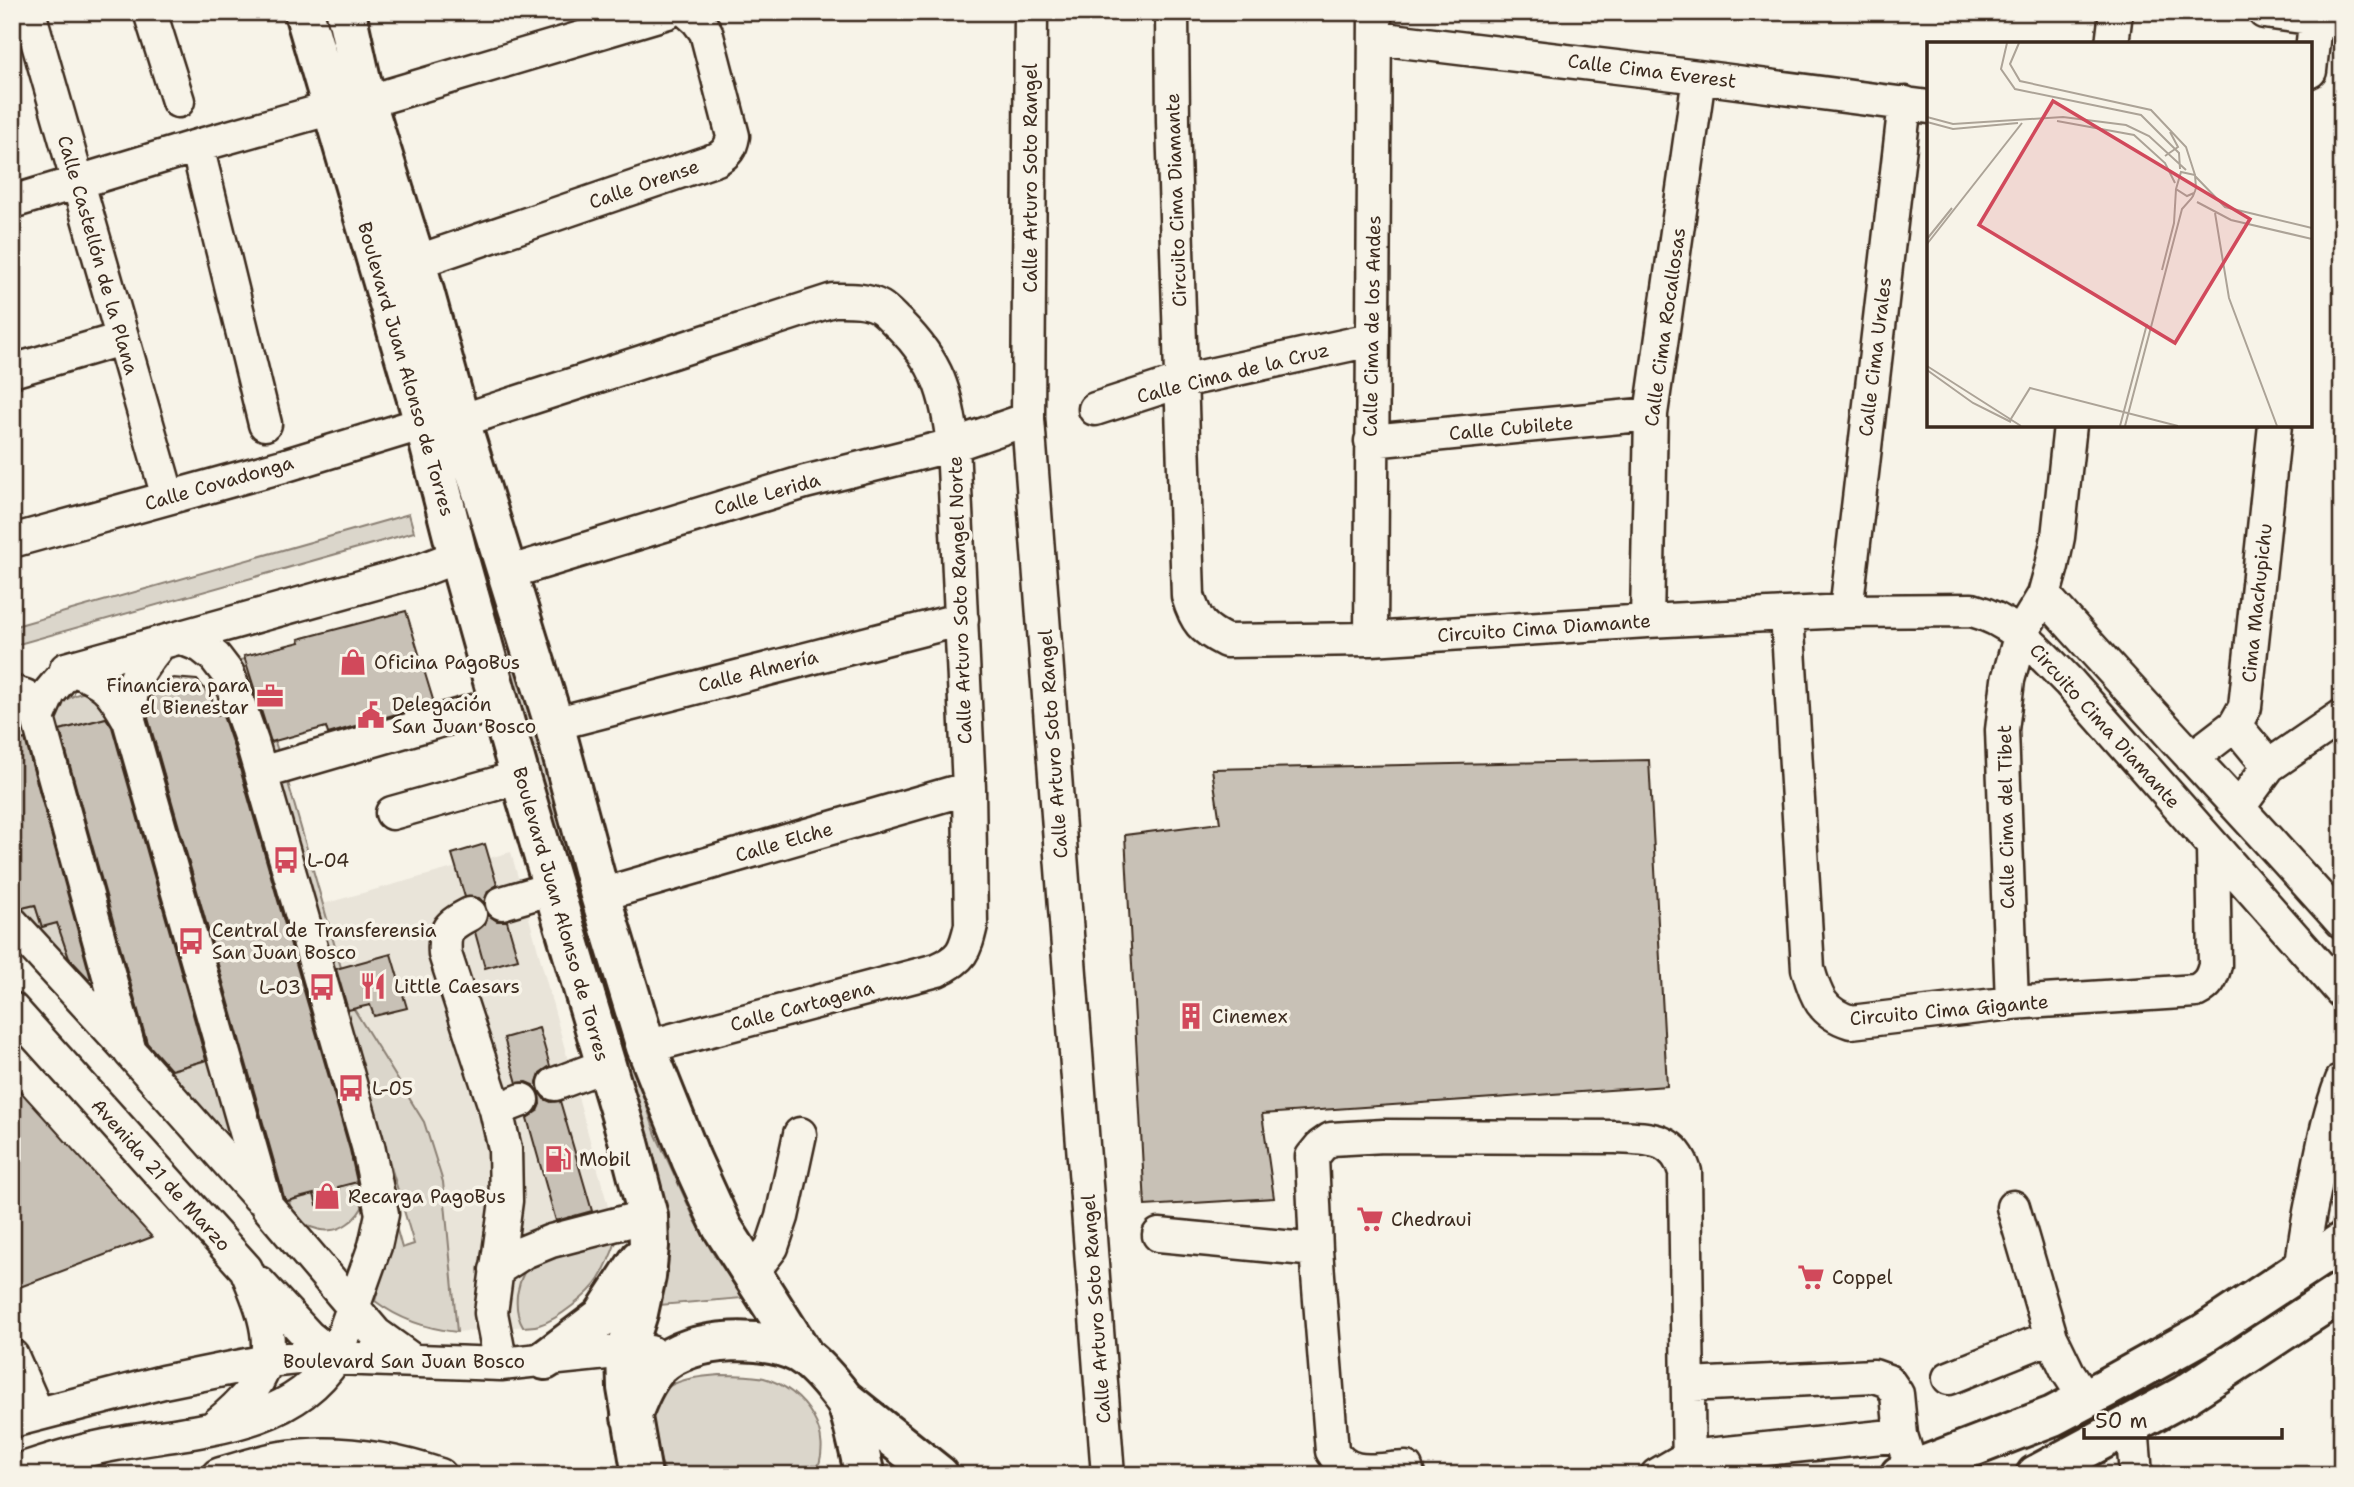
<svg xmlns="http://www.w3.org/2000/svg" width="2354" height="1487" font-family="'Shantell Sans',sans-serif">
<rect width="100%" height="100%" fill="#f7f3e8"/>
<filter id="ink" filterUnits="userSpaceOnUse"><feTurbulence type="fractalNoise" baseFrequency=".0143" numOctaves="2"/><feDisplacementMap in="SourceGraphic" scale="14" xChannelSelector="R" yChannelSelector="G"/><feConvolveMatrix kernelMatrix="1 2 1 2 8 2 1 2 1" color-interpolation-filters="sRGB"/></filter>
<g filter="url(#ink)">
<!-- built -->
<path fill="#e9e4d9" d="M511,852L617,1239L609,1261L598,1282L569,1308L556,1317L539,1325L457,1332L443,1182L352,1006L323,904Z"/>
<!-- green -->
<path fill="#dbd6cb" stroke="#8b8074" stroke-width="2" d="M409,514L414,532L12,646V627Z
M481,565L487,567L624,1037L656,1135L695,1220L711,1250L743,1298L660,1305C670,1254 669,1219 657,1169L480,570Z
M245,659L268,743L275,742L285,772L352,1006L424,1122L443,1182L457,1332C428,1329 399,1319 375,1301L390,1246L393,1216L402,1248L414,1244L240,660Z
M89,692L98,699L110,717L55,731C53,707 66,694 89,692Z
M35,905L42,927L57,923L77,982L100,976L110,1013L77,983L15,910Z
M214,1058L236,1138L230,1142L163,1073Z
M365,1180L368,1198C362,1208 357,1218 347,1224C326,1239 294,1226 289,1201L314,1194L318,1205L340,1198L337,1187Z
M617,1239C612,1253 607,1266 599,1279C590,1294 557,1320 539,1325C534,1327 528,1326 523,1327C517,1317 516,1306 517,1295C519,1286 520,1277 526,1270C539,1252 595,1244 617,1239Z
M720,1375C735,1375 750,1375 764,1378C804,1389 837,1436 814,1475H667C660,1463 657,1447 654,1432C645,1383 682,1378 720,1375Z"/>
<!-- building -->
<path fill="#c8c1b6" stroke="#3b2a1e" stroke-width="2" d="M406,611L434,703L328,734L326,727L271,742L244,656L300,642L299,639Z
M173,678L197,680L211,696L217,715L222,713L234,748L350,1150L357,1182L338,1187L340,1198L317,1205L314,1194L287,1201L284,1197L148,718L150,699L162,684Z
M106,718L112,727L206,1060L171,1070L147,1043L60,730Z
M25,739L91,979H89L69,958L57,923L42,927L35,905L22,908L12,905V742Z
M1649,760L1667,1086L1262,1114L1274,1198L1145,1206L1125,835L1220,823L1212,769Z
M485,844L497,885L488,891L484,903L479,898L465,897L452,854Z
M488,915L497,921H507L518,959L485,968L475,932L485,924Z
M391,954L407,1008L374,1016L370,1005L348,1010L336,969Z
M539,1028L550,1066L540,1073L537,1082L538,1090L544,1099L551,1102L560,1101L592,1211L556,1221L527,1118L537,1111L540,1104L539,1094L533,1085L526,1082L517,1083L504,1038Z
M12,1082L152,1237L12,1290Z"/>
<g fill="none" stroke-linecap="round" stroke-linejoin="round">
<defs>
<path id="minor" d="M29,12L168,497
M150,12L178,101
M1031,12L1028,419L1108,1475
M1172,12L1173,122L1188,596C1196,622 1202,629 1226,641L1371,639L1647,621L1846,611L1972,610C2014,621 2039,652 2069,682L2342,992
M2264,12L2342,22
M1376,38L1699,77L1929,107
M2112,44L2116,12
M2310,71L2316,12
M366,102L668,12
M197,146L265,424
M12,202L197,146L332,108
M416,262L717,159C727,153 731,148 733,136L706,32L697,20L688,12
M12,371L121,339
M1095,409L1182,381L1371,340
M460,421L833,300C849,300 866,299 880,307C887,311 894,320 900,325C938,363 947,393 953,445L969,788L971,925C965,951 962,959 937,970L646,1047
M1371,441L1651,414
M12,541L283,466L424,423
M507,573L805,482L953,445L1028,419
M2044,595C2142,705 2244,812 2342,922
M1846,611L1905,103
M1787,614L1808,969C1816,997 1822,1013 1851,1022L2012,1003L2196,991C2208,985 2212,978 2215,965L2213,847
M1647,621L1651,414L1699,77
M1371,639L1375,12
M66,669L422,570L458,556
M12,692L25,696L38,718L130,1052L259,1197
M38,718L49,693L70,668C106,682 110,687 129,720L267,1206L376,1334L412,1360
M129,720C131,681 135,674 160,644
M554,724L962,619
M2235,725L2269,766
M2192,758L2235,725L2245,707L2275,425
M261,773L501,703
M2239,807L2269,766L2342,716
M392,813L520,777
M600,895L969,788
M502,903L553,888
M470,914C449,925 443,929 445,954L496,1110
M12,923L125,1046
M2012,1003L2002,730L2008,680L2021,633L2044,595L2052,566L2058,537L2070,425
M12,1009L246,1269C278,1342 281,1373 215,1426
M555,1084L606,1065
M2013,1207L2051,1337L2068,1372L2085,1398
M1159,1235L1316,1250
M2302,1269C2304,1239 2310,1211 2316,1182C2323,1147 2329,1113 2342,1080
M496,1270L524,1252L551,1241L648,1216
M751,1274L772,1247L782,1217L800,1134
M259,1283L309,1337L335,1358
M12,1356L37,1413
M501,1364L491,1313L506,1201L505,1149L496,1110L522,1100
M1949,1378L2051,1337
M1688,1385L1874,1376L1888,1381L1897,1394L1901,1435L1912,1470
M12,1421L163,1382L267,1361L308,1357L501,1364L626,1351L650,1352
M2132,1425L2136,1475
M12,1473C46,1461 81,1450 116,1444C191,1430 290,1430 335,1358L375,1246L382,1214L368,1146L252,742L228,674L215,657L201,646L181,638
M218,1475C238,1469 259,1462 281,1458C334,1449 389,1458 440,1475
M1408,1475L1406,1468C1376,1469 1349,1479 1332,1451L1316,1250L1312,1157L1321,1146L1331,1139L1384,1136L1616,1137C1648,1139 1674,1136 1685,1172L1689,1475
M1657,1475L1688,1457L1901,1435"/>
<path id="major" d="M304,12L424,423L458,556L520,777L628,1139L648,1216L649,1246L646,1276L638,1313L626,1351L627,1388L642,1475
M346,12L366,102L416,262L460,421L554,724L600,895L646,1047L691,1159L722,1227L805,1357
M545,1360L602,1317L640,1259
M845,1400L939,1475
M631,1417C638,1399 646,1379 659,1366C689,1336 773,1333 806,1358C819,1368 833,1385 843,1398C852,1409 860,1458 865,1475
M1900,1475L2053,1416L2106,1388L2203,1334L2342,1242
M2036,1475L2185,1395L2342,1292"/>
</defs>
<!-- minor casing -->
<use href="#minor" stroke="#3b2a1e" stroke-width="37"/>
<!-- major casing -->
<use href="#major" stroke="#3b2a1e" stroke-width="44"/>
<!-- minor -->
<use href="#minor" stroke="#f7f3e8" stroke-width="32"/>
<!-- major -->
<use href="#major" stroke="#f7f3e8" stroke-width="38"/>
</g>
</g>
<!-- icons -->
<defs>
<symbol id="shop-bare" viewBox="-9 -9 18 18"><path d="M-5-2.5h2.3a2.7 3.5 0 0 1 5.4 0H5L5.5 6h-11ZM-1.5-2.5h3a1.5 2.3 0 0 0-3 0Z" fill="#d1495b" stroke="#f7f3e8" stroke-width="2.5" paint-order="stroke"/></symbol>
<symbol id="office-bare" viewBox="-9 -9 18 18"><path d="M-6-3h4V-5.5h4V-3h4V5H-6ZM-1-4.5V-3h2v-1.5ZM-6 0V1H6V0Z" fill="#d1495b" stroke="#f7f3e8" stroke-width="2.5" paint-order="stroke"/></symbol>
<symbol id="civic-bare" viewBox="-9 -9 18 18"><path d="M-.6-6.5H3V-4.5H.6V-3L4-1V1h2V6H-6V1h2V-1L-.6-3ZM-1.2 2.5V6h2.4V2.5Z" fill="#d1495b" stroke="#f7f3e8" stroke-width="2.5" paint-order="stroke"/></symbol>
<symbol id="bus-bare" viewBox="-9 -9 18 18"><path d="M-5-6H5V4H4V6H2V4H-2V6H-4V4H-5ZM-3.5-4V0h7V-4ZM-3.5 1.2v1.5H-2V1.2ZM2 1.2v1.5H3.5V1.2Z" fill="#d1495b" stroke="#f7f3e8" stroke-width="2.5" paint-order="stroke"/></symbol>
<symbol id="restaurant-bare" viewBox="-9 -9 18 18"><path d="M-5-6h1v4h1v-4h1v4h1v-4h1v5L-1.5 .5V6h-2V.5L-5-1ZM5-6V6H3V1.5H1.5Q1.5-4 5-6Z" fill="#d1495b" stroke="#f7f3e8" stroke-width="2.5" paint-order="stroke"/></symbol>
<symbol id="building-bare" viewBox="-9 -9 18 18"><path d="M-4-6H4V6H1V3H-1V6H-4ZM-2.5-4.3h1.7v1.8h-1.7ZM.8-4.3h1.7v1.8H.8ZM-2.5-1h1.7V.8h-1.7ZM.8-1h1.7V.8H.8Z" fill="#d1495b" stroke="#f7f3e8" stroke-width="2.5" paint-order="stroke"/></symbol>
<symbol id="fuel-bare" viewBox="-9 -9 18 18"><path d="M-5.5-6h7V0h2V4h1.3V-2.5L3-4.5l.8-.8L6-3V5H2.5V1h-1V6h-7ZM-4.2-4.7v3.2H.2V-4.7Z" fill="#d1495b" stroke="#f7f3e8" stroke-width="2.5" paint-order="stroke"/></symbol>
<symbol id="supermarket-bare" viewBox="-9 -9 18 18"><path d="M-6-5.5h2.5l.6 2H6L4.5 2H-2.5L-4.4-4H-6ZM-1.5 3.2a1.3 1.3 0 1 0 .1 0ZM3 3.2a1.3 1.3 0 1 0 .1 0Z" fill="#d1495b" stroke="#f7f3e8" stroke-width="2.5" paint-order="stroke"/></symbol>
</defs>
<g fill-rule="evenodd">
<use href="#shop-bare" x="334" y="643" width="38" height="38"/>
<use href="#office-bare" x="251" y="677" width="38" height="38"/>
<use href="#civic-bare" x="352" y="696" width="38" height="38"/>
<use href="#bus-bare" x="267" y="841" width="38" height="38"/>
<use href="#bus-bare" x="172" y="922" width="38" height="38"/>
<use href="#restaurant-bare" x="354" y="967" width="38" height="38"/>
<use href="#bus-bare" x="303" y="968" width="38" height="38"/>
<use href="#building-bare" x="1172" y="997" width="38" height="38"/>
<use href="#bus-bare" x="332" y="1069" width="38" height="38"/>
<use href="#fuel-bare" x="539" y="1140" width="38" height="38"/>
<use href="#shop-bare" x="308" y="1177" width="38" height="38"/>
<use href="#supermarket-bare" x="1351" y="1200" width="38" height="38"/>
<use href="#supermarket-bare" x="1792" y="1258" width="38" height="38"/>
</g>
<g text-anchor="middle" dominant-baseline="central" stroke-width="7" stroke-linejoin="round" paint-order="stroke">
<!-- street labels -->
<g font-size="19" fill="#3b2a1e" stroke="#f7f3e8">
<text transform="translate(1652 71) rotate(7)">Calle Cima Everest</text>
<text transform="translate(1030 178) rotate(-90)">Calle Arturo Soto Rangel</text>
<text transform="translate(644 184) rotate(-19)">Calle Orense</text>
<text transform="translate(1176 200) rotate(-92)">Circuito Cima Diamante</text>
<text transform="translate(98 255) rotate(74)">Calle Castellón de la Plana</text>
<text transform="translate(1372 326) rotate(-89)">Calle Cima de los Andes</text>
<text transform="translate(1665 327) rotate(-82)">Calle Cima Rocallosas</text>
<text transform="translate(1875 357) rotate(-83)">Calle Cima Urales</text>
<text transform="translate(406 369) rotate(74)">Boulevard Juan Alonso de Torres</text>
<text transform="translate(1233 373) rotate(-14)">Calle Cima de la Cruz</text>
<text transform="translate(1511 428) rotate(-5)">Calle Cubilete</text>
<text transform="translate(219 483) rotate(-16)">Calle Covadonga</text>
<text transform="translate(767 494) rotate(-16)">Calle Lerida</text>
<text transform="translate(960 600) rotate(-92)">Calle Arturo Soto Rangel Norte</text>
<text transform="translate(2257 603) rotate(-84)">Cima Machupichu</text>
<text transform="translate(1544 628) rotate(-4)">Circuito Cima Diamante</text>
<text transform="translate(758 671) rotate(-14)">Calle Almería</text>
<text transform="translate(2105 726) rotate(48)">Circuito Cima Diamante</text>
<text transform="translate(1053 744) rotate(-94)">Calle Arturo Soto Rangel</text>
<text transform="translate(2006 817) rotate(-91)">Calle Cima del Tibet</text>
<text transform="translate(784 842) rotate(-16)">Calle Elche</text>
<text transform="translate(561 914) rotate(74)">Boulevard Juan Alonso de Torres</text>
<text transform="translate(802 1006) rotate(-15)">Calle Cartagena</text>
<text transform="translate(1949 1010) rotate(-5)">Circuito Cima Gigante</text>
<text transform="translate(161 1175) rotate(48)">Avenida 21 de Marzo</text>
<text transform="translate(1096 1309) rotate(-94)">Calle Arturo Soto Rangel</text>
<text x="404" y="1361">Boulevard San Juan Bosco</text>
</g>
<!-- poi labels -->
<g font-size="19" fill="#3b2a1e" stroke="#f7f3e8" text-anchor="start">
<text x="374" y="662">Oficina PagoBus</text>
<text x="249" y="685" text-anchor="end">Financiera para<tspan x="249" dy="22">el Bienestar</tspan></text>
<text x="392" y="704">Delegación<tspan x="392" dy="22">San Juan Bosco</tspan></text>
<text x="307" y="860">L-04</text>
<text x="212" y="930">Central de Transferensia<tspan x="212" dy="22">San Juan Bosco</tspan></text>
<text x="394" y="986">Little Caesars</text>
<text x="301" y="987" text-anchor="end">L-03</text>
<text x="1212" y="1016">Cinemex</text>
<text x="372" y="1088">L-05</text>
<text x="579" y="1159">Mobil</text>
<text x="348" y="1196">Recarga PagoBus</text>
<text x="1391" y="1219">Chedraui</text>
<text x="1832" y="1277">Coppel</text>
</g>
</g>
<!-- overview -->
<g transform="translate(1927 42)">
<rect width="385" height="385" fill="#f7f3e8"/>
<path fill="none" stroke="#aca397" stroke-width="2" d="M80,1L74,27L88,47L214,73L252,111L253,127M92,1L83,22L93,39L224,68L259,105L268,133M0,75L26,82L136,75L199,83L222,94L259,128M130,79L207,93L238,121L248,141M0,80L26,87L91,81M238,114L251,105L243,90M268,134L298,165L385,186M270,160L304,178L385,197M288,171L302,256L350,384M0,197L25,166M0,202L95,81M235,228L247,181L249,147M0,324L94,384M0,328L46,361L84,380M82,380L103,346L251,384M193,384L220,282M198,384L255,167L264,157L266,154L268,149L269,146L268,133L254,130L249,147L260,154L267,151"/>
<path fill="#d1495b" fill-opacity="0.15" stroke="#d1495b" stroke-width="3.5" d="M126,59L323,177L248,301L52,183Z"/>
<rect width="385" height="385" fill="none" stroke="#3b2a1e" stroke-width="3.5"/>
</g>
<!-- margin -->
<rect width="2354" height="1487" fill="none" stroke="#f7f3e8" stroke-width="42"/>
<rect x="21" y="21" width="2312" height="1445" fill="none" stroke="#3b2a1e" stroke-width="2.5" filter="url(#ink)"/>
<!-- scale -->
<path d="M2084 1428v10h198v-10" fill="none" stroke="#3b2a1e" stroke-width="3.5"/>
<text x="2095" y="1428" font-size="21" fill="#3b2a1e" stroke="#f7f3e8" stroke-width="5" paint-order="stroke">50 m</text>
</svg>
